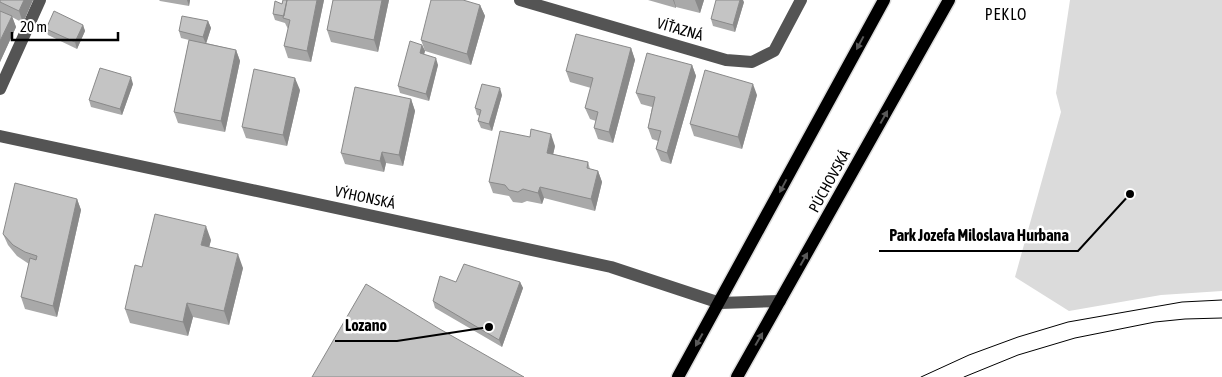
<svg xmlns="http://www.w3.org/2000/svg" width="1222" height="377" font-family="'Asap Condensed',sans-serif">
<rect width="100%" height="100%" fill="#fff"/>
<!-- green -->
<path fill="#dbdbdb" d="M1070,0H1222V291L1161,295L1069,311L1015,277L1061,112L1056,93Z"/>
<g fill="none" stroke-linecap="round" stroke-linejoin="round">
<defs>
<path id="major" d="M678,377L884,0
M737,377L949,0"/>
</defs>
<!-- major casing -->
<use href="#major" stroke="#dbdbdb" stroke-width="15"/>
<!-- minor -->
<path stroke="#545454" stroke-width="12" d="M520,0L726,60L752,62L774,51L801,0
M0,89L40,0
M0,136L611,267L720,303L780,301"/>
<!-- major -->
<use href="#major" stroke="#000" stroke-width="12"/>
<!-- tram -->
<path stroke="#000" stroke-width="1" d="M921,377L969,355L1018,337L1068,322L1182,302L1222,300
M964,377L1018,355L1075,338L1155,322L1185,319L1222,318"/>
</g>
<!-- wall -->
<path fill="#a9a9a9" d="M0,0H33L23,23L12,17L16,27L0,62Z
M159,0H190L189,6L160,1Z
M283,0H324L311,62L288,58L284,46L288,29L285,23L275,20L273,14L282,4Z
M333,0H389L378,52L331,42L327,30Z
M648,0H704L700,13L676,7V8Z
M744,2L735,32L713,26L711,19Z
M480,5L485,16L471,65L425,51L421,40Z
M208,21L211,28L206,43L236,50L240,61L225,132L178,123L174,112L189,40L181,38L179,31Z
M83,25L85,31L77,49L48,35L46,29Z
M422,45L425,51L424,55L438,65L429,101L400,93L398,86Z
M631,48L635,60L613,143L598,139L594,128L596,121L590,119L585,108L591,88L570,82L566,71Z
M692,65L696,76L671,164L661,161L656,149L658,141L652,139L648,128L652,107L641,104L636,93Z
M133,84L122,115L91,107L89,100Z
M300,90L287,146L246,138L242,127Z
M502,95L492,131L481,128L478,121L480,116L477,115L475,108Z
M757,95L742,149L694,136L690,124Z
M411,99L415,111L403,166L386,163L384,172L345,164L341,153Z
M555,146L553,154L588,162L590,169L598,171L602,182L595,211L544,198L542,204L527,201L522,203L513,202L509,196L493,193L489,182Z
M77,199L81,210L57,317L25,309L21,297L29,264L17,256L8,245L3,234Z
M211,240L209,247L243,268L229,325L193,317L188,336L130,323L125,309Z
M456,282H520L523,288L502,347L435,308L433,301Z"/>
<!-- shaded-wall -->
<path fill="#898989" d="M24,0H33L23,23L19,11Z
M187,0H190L189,6Z
M317,0H324L311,62L307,51Z
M382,0H389L378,52L374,40Z
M673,0H674L676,7V8Z
M695,0H704L700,13Z
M740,0H743L744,2L735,32L733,25Z
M480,5L485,16L471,65L467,54Z
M12,16L16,27L0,62V41Z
M208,21L211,28L206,44L203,37Z
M83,25L85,31L77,49L75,42Z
M422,45L425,51L422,60L420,53Z
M631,48L635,60L613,143L609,132Z
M236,50L240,61L225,132L221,121Z
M436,58L438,65L429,101L426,94Z
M692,65L696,76L671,164L667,153Z
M131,77L133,84L122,115L120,109Z
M295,78L300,90L287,146L283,135Z
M753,84L757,95L742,149L738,137Z
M500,88L502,95L492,131L489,124Z
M411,99L415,111L403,166L399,155Z
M551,134L555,146L551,164L547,153Z
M382,152L386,163L384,172L380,161Z
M598,171L602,182L595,211L591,199Z
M540,187L544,198L542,204L538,193Z
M77,199L81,210L57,317L53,306Z
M206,226L211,240L206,259L201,245Z
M238,254L243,268L229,325L224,311Z
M520,282L523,288L502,347L499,340Z
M187,303L193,317L188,336L183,322Z"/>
<!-- building -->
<path fill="#c4c4c4" stroke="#898989" d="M0,0H24L19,11L0,2Z
M283,0H287L284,16L273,14L275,1L282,4Z
M287,0H317L307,51L284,46L290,20L283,18Z
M333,0H382L374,40L327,30Z
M431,0H463L480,5L467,54L421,40Z
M716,0H740L733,25L711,19Z
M0,11L12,16L0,41Z
M54,11L83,25L75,42L46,29Z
M182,16L208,21L203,37L179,31Z
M576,34L631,48L609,132L594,128L598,112L585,108L593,78L566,71Z
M189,40L236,50L221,121L174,112Z
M410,41L422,45L420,53L436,58L426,94L398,86Z
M647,53L692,65L667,153L656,149L661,131L648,128L655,97L636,93Z
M100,68L131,77L120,109L89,100Z
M254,69L295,78L283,135L242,127Z
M705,70L753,84L738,137L690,124Z
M482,84L500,88L489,124L478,121L481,110L475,108Z
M355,87L411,99L399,155L382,152L380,161L341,153Z
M531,129L551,134L547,153L588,162L587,168L598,171L591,199L540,187L538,193L523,189L518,192L509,190L505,185L489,182L500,131L530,137Z
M15,183L77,199L53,306L21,297L30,258L36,260L37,256L25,252L13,245L3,234Z
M155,214L206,226L201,245L238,254L224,311L187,303L183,322L125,309L135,265L142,267Z
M464,264L520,282L499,340L433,301L440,276L456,282Z
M366,284L438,328L524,377H312Z"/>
<!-- one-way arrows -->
<defs><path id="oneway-solid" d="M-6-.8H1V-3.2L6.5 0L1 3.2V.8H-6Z" transform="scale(1.25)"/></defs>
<g fill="#595959">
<use href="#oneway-solid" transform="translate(860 43) rotate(118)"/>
<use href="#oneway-solid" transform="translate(884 117) rotate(-61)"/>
<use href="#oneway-solid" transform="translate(783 186) rotate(118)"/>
<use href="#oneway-solid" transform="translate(804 259) rotate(-61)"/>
<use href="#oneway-solid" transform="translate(759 339) rotate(-60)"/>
<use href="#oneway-solid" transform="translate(699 340) rotate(119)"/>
</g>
<g text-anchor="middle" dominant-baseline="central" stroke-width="5" stroke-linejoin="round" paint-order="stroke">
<!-- street labels -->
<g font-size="15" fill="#000" stroke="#fff">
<text transform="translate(680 29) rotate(16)">VÍŤAZNÁ</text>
<text transform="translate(829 181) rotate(-61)">PÚCHOVSKÁ</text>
<text transform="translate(365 197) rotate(12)">VÝHONSKÁ</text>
</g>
<!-- neighbourhood labels -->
<g font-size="16" letter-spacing="1" fill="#000" stroke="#fff">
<text x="1006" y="14">PEKLO</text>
</g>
</g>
<!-- callouts -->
<path fill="none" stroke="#000" stroke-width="2" d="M1130 194L1078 251H879M489 327L397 341H335"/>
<g fill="#000" stroke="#fff" stroke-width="2">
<circle cx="1130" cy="194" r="5"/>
<circle cx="489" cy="327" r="5"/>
</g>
<g font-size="16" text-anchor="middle" font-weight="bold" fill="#000" stroke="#fff" stroke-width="5" stroke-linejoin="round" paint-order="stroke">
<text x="979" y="241">Park Jozefa Miloslava Hurbana</text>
<text x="366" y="331">Lozano</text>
</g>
<!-- scale -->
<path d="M12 32v8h106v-8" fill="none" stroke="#000000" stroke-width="2.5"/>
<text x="20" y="32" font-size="15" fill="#000000" stroke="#ffffff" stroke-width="4" paint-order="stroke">20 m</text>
</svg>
